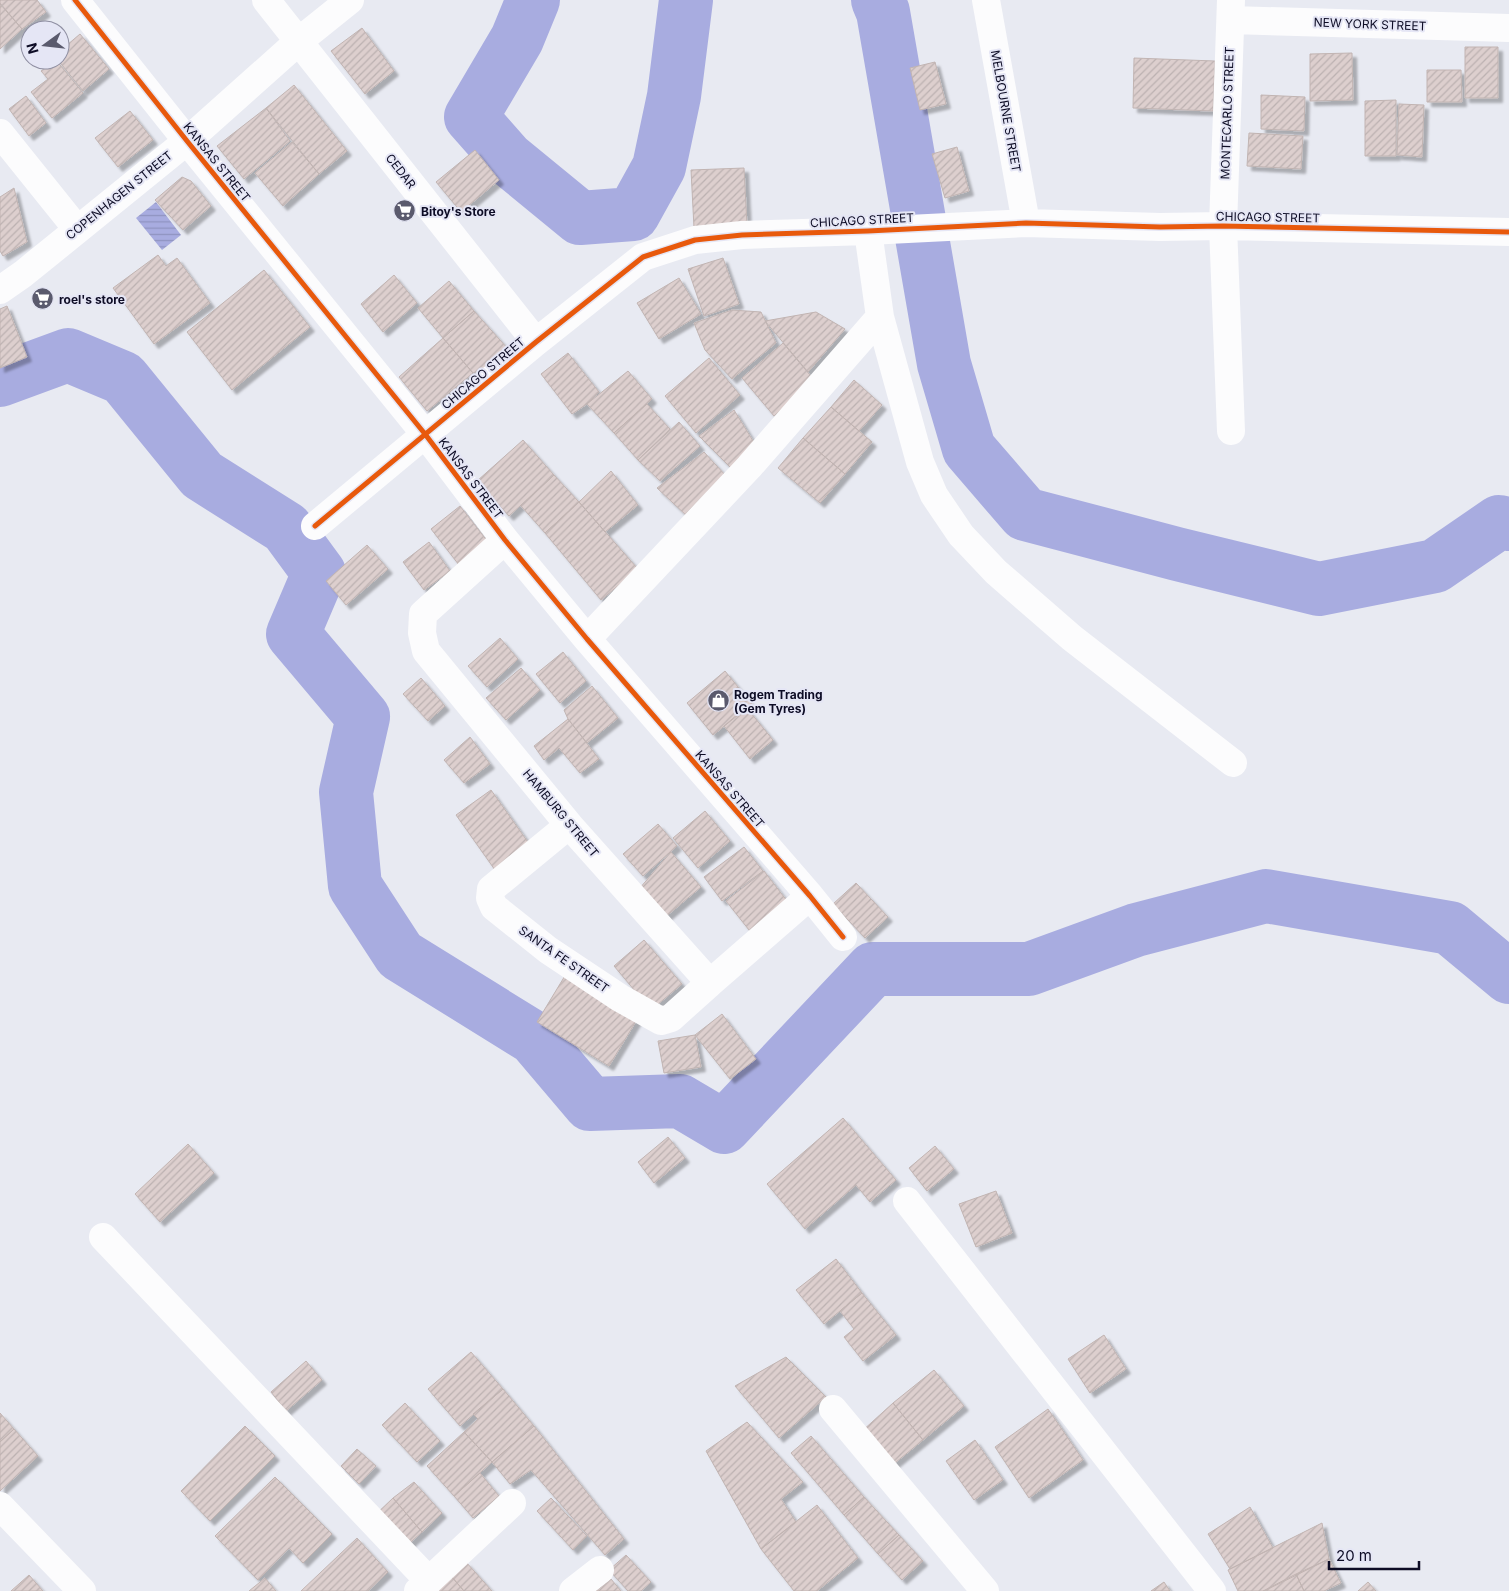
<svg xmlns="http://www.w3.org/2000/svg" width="1509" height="1591" font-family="Inter,sans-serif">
<defs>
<pattern id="water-rules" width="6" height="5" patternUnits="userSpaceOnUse" patternTransform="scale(1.25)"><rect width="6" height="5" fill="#a8ace0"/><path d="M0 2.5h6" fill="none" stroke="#8f93c0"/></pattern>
<pattern id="building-hatch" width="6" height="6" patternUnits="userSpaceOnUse" patternTransform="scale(1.25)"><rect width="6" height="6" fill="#ddcfce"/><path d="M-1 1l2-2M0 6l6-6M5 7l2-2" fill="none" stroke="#bcb1b1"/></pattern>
<filter id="shadow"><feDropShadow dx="4.5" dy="4.5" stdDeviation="1" flood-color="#0004"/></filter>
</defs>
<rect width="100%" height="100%" fill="#e8eaf2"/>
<!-- water -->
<path fill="url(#water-rules)" d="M156,202L181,235L162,250L136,218Z"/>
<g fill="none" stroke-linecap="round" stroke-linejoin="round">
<!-- river -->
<path stroke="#a8ace0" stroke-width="54" d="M533,0L517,39L471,117L508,159L580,218L633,214L659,167L674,96L686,0
M878,0L883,12L944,364L969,449L1025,514L1177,554L1319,589L1435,566L1499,522L1509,524
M0,380L68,355L123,378L202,475L286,528L319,573L293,634L363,717L346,792L355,886L400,955L534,1038L590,1104L680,1101L724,1127L873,969H1029L1136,930L1266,896L1450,928L1509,977"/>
</g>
<!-- building -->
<path fill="url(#building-hatch)" stroke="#c1b4b2" filter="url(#shadow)" d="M0,0H37L46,12L22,29L0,3Z
M0,4L22,29L0,49Z
M362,28L394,71L365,94L331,51Z
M80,34L109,69L83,91L58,60H60V51Z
M1465,47H1498V98H1465Z
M1352,53L1353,100L1310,101V54Z
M1134,58L1215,61L1213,111L1133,108Z
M56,60L83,93L52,118L31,92L48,79L41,71Z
M935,62L946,104L920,110L910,68Z
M1427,70H1461L1462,102H1427Z
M294,85L347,151L319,174L266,108Z
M1261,95L1305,97L1304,131L1261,129Z
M26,96L46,123L29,136L9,109Z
M1396,100V156H1365V101Z
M1399,104L1424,105L1422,157L1397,155Z
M266,108L290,141L244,179L217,146Z
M130,111L153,140L118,167L95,138Z
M1249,133L1303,136L1301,169L1247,166Z
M292,142L319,174L283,206L255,173Z
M957,147L969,191L945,198L932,154Z
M475,150L499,180L461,212L436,182Z
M744,168L747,225L694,228L691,170Z
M182,177L191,181L211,206L183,230L155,200Z
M14,188L27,242L3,256L0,251V197Z
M158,255L166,266L177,258L210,303L154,344L113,288Z
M723,258L739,304L704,316L688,269Z
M264,270L310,327L232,390L187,332Z
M394,275L417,303L383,332L361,304Z
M679,278L701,314L659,339L637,303Z
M449,281L474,311L443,338L418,308Z
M7,306L27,357L0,368V309Z
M732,310L761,312L776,343L732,379L705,350L694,323Z
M474,311L509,350L489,367L473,373L443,338Z
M816,312L845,329L808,372L765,321Z
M443,338L473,373L427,411L399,377Z
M783,343L815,381L774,416L742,378Z
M568,353L599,392L587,404L572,414L541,374Z
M709,358L740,395L696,433L665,396Z
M628,371L652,399L614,433L587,404Z
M854,380L882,405L859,431L831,407Z
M647,404L670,429L638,460L614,433Z
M831,407L872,442L845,474L803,438Z
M734,410L758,449L735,472L699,436Z
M679,422L700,446L660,481L638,460Z
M803,438L845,474L820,503L778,468Z
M523,440L554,475L509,516L477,481Z
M704,452L727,477L688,517L657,488Z
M611,471L638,505L605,532L579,502Z
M554,475L579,502L545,533L521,506Z
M579,502L638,569L601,600L545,533Z
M460,506L488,542L459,565L431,529Z
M429,542L450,571L424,590L403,562Z
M367,545L388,569L346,605L326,581Z
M500,638L518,659L487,687L468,666Z
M563,652L586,681L560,703L536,674Z
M521,668L540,690L506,720L486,698Z
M725,671L752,704L713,735L687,703Z
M421,678L445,706L428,721L403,694Z
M592,686L618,718L587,743L568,719L564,710Z
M746,707L773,740L750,759L724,726Z
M568,719L599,759L580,773L559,748L544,760L534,746Z
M470,737L490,764L464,783L444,760Z
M491,790L530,845L495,870L456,815Z
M705,811L730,841L698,868L673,838Z
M658,824L677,846L643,876L623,854Z
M744,847L763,871L722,901L704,877Z
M671,852L701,887L664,918L639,889Z
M764,871L791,906L753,935L726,901Z
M856,883L888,917L865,938L833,904Z
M644,940L682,984L651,1010L614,966Z
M566,974L638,1018L609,1066L537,1022Z
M722,1014L756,1059L730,1079L695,1035Z
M695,1035L701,1067L664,1073L658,1041Z
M843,1118L896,1180L870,1202L856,1185L805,1229L767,1184Z
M668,1137L685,1158L654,1183L638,1162Z
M188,1144L214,1173L160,1222L135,1194Z
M935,1146L954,1169L927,1191L909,1168Z
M996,1191L1012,1233L976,1247L959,1204Z
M836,1259L862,1293L824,1324L796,1290Z
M862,1293L896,1335L863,1361L844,1337L854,1329L840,1311Z
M1104,1335L1126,1369L1090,1393L1068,1359Z
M471,1352L503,1389L460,1426L428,1389Z
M786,1357L826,1397L779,1438L735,1386Z
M306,1361L322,1380L286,1411L271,1392Z
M934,1370L964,1406L923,1440L893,1403Z
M503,1389L534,1426L492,1462L464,1432L478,1419L473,1414Z
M405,1403L440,1441L417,1462L382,1425Z
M893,1403L923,1440L890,1467L861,1432Z
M1048,1409L1083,1460L1029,1498L995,1447Z
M0,1413L14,1429L0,1442Z
M747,1422L803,1482L781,1499L796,1522L761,1549L706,1451Z
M245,1426L275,1456L210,1521L181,1491Z
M534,1426L624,1539L605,1555L531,1470L510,1484L492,1462Z
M14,1429L38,1456L0,1491V1442Z
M464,1432L492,1462L454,1496L427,1466Z
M811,1436L864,1497L844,1515L791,1453Z
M975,1440L1003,1480L974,1500L946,1461Z
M357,1449L376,1466L359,1484L341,1466Z
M480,1473L499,1496L473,1518L454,1496Z
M275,1477L332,1534L303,1563L289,1548L258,1580L215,1536Z
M414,1482L442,1513L422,1532L393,1498Z
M864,1497L899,1535L878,1554L844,1515Z
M393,1498L422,1532L402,1550L373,1517Z
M551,1498L587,1536L573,1550L537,1511Z
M817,1505L858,1558L817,1591H794L761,1549Z
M1250,1507L1273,1548L1230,1569L1208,1534Z
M1322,1523L1329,1559L1264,1591H1238L1228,1570Z
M899,1535L923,1561L902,1580L878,1554Z
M357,1538L388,1572L368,1591H301Z
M626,1555L651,1582L641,1591H628L609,1570Z
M1329,1559L1341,1583L1324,1591H1304L1296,1574Z
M466,1562L492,1591H464L451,1576Z
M1296,1574L1304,1591H1263Z
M29,1575L43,1591H11Z
M451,1576L464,1591H434Z
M265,1578L276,1591H249Z
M611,1579L621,1591H596Z
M1164,1582L1170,1591H1151Z
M1368,1582L1376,1591H1358Z"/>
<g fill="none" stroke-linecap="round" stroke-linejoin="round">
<!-- minor -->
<path stroke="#fcfcfd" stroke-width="28" d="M75,0L187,141L425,434L505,540L587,639L810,896L843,937
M266,0L536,342
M986,0L1026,223
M1231,0L1223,226L1231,431
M1231,20L1509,28
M0,133L77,229
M0,290L23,274L187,141L299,41L350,0
M880,317L920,462L934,495L961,535L996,572L1072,638L1233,763
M315,526L536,342L643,257L695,240L742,235L868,231L1026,223L1160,227L1223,226L1509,232
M505,540L423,614L422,633L426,651L569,825L710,983L810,896
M587,639L749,467L880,317L868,231
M569,825L491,889L490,898L494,907L548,950L620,998L661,1021L671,1018L710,983
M907,1201L1212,1591
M103,1237L429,1581
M833,1409L985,1591
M0,1506L82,1591
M418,1591L512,1503
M573,1591L600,1570"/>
<defs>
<path id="cycleway" d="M75,0L187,141L425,434L505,540L587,639L810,896L843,937
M315,526L536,342L643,257L695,240L742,235L868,231L1026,223L1160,227L1223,226L1509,232"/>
</defs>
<!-- cycleway casing -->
<use href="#cycleway" stroke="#e5e6f5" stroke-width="8"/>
<!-- cycleway -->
<use href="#cycleway" stroke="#e8590c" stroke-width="5"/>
</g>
<!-- icons -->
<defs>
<symbol id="supermarket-disc" viewBox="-11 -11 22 22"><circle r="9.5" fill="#5a5a6d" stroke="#e5e6f5"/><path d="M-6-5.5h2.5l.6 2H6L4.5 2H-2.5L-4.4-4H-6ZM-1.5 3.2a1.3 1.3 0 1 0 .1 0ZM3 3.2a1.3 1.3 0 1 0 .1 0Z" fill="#fff"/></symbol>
<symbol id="shop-disc" viewBox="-11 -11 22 22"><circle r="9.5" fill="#5a5a6d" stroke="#e5e6f5"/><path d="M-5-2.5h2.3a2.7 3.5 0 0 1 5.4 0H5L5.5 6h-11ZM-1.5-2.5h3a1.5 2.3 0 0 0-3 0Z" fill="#fff"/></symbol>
</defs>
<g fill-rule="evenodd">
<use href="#supermarket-disc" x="392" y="198" width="25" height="25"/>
<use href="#supermarket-disc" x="30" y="286" width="25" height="25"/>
<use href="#shop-disc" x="706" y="688" width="25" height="25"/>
</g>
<g text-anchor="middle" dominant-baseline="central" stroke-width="4" stroke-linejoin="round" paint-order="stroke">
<!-- street labels -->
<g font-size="12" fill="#0d0c25" stroke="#e5e6f5">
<text transform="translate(1370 24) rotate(2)">NEW YORK STREET</text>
<text transform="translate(1006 111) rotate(80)">MELBOURNE STREET</text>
<text transform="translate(1227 113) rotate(-88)">MONTECARLO STREET</text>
<text transform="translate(217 162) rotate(51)">KANSAS STREET</text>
<text transform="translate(401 171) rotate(52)">CEDAR</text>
<text transform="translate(119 195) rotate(-39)">COPENHAGEN STREET</text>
<text transform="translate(1268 217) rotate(1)">CHICAGO STREET</text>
<text transform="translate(862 220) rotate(-3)">CHICAGO STREET</text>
<text transform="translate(483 373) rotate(-40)">CHICAGO STREET</text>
<text transform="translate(471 478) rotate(53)">KANSAS STREET</text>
<text transform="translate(730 789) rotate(49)">KANSAS STREET</text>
<text transform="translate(561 813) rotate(50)">HAMBURG STREET</text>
<text transform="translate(564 959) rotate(35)">SANTA FE STREET</text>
</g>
<!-- poi labels -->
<g font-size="12" font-weight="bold" fill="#0d0c25" stroke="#e5e6f5" text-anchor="start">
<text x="421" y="211">Bitoy's Store</text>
<text x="59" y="299">roel's store</text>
<text x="734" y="694">Rogem Trading<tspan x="734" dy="14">(Gem Tyres)</tspan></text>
</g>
</g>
<!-- north arrow -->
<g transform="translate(45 45) rotate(255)"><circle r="24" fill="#e5e6f5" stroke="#8f8fa2"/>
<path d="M0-4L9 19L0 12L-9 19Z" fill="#5a5a6d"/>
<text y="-8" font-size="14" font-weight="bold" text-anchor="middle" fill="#0d0c25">N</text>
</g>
<!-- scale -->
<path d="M1329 1561v8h90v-8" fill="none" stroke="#0d0c25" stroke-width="2.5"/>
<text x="1336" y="1561" font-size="15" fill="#0d0c25" stroke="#e5e6f5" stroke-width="4" paint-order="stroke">20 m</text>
</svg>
